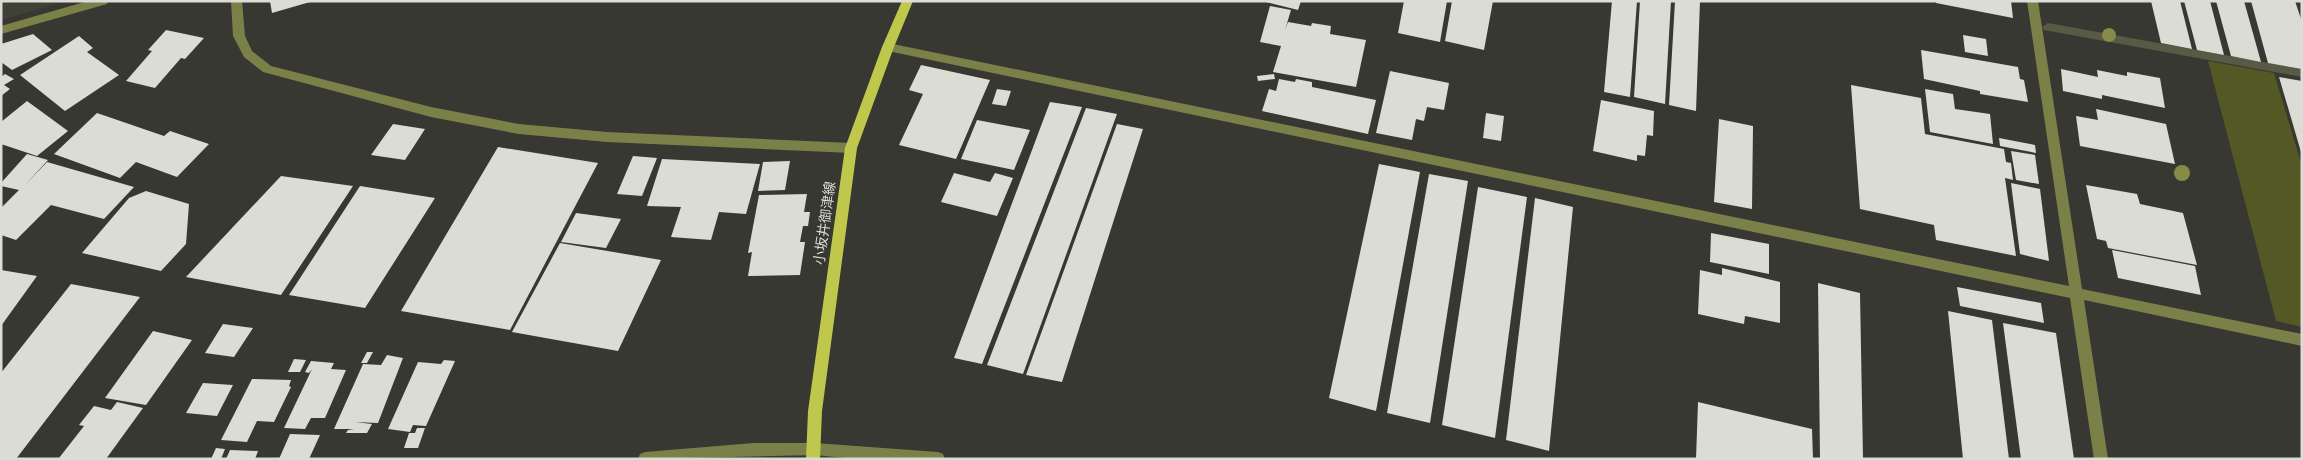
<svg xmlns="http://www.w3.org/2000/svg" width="2303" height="460" font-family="'Nunito Sans','Noto Sans JP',sans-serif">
<rect width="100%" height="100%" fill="#373831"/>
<!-- built -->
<path fill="#404134" d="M1,1H67L1,20Z"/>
<!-- green -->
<path fill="#545824" d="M2208,61L2274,73L2302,166V327L2276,321Z"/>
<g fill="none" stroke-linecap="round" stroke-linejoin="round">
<!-- stream -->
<path fill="#595a46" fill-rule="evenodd" d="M2048,23L2302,69V77L2044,30L2042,27Z"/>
</g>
<!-- building -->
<path fill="#dbdcd3" d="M270,1H310V2L272,13Z
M1262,1H1301L1298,10Z
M1404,1H1447L1440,42L1398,33Z
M1452,1H1493L1484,50L1445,41Z
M1612,1H1637L1630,97L1604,92Z
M1640,1H1671L1665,104L1634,97Z
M1675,1H1700L1696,111L1669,105Z
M1936,1H2011L2013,18L1936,3Z
M2151,1H2180L2192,49L2161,43Z
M2184,1H2210L2224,55L2197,50Z
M2216,1H2244L2261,62L2231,56Z
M2251,1H2295L2302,22V69L2268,63Z
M1270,6L1291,10L1285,30L1288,22L1311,26L1312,23L1331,26L1330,34L1366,40L1356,87L1273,72L1281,46L1260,42Z
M166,30L204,38L185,59L181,58L155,88L126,81L152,51L148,50Z
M33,34L52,50L12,70L1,62V44Z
M1963,35L1986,39L1988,56L1965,52Z
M79,36L93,48L87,52L119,75L65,111L20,75Z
M1921,50L2018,67L2020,79L2024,80L2028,102L1980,94V91L1924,79Z
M921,65L990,80L956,159L899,145L923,94L909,90Z
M2061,69L2098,77L2097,70L2127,76V72L2160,78L2165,108L2102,95V99L2063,91Z
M1390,71L1449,83L1444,110L1427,107L1424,121L1416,119L1412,140L1376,133Z
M5,74L14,79L4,85L10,89L1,96V77Z
M1274,74L1275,79L1258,81L1257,76Z
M2279,77L2302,81V152H2301Z
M1279,79L1295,82L1296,79L1312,82V87L1376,100L1368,134L1262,111L1269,89L1276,91Z
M1851,85L1921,98L1925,134L2004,149L2006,162L2011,163L2013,180L2005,178L2016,256L1936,240L1934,225L1860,209Z
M997,89L1011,91L1006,106L992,104Z
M1925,89L1953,94L1955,109L1990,114L1993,144L1930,132Z
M1601,100L1654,111L1653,136L1647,135L1645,156L1637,155V161L1593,151Z
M27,101L68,131L37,156L1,144V122Z
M1050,102L1082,107L982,364L954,358Z
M1086,108L1117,114L1023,374L987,365Z
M2096,109L2166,124L2175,164L2080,146L2076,116L2098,120Z
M97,113L164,136L170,131L209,144L177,177L136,162L120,178L54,154Z
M1486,113L1504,116L1501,141L1483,138Z
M1719,119L1753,126L1752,209L1714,202Z
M977,120L1030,130L1014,170L961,159Z
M393,124L425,129L405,160L371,155Z
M1117,124L1143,129L1062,382L1026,375Z
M1999,138L2035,145L2036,153L2000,146Z
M498,147L598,163L510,330L401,311Z
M2011,151L2035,155L2039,184L2016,180Z
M27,154L48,160L24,186L47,162L134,187L104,219L51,205L16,240L1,235V208L19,190L1,186V183Z
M633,156L657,158L642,196L617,194Z
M662,159L760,164L746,214L719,212L711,240L671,237L681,207L647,206Z
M790,161L785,190L758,191L763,162Z
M1379,164L1420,172L1376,411L1329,398Z
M954,173L990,182L995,173L1013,178L997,216L941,202Z
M1429,174L1468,181L1430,423L1387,413Z
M281,176L353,186L281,295L186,277Z
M2011,183L2040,189L2049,261L2020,254Z
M2086,185L2137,194L2140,204L2183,213L2197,265L2108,248L2106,241L2097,239Z
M360,186L435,198L365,308L289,295Z
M1478,187L1527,197L1495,438L1442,425Z
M146,191L189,204L186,244L161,271L82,253L129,198Z
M807,194L804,212H810L808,226H803L800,242H805L800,275L748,276L752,252L748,253L759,195Z
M1535,198L1573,207L1549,451L1506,440Z
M576,213L621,219L606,248L561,242Z
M1711,233L1769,244V274L1710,262Z
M560,243L661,260L618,351L512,332Z
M2112,250L2195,266L2201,295L2118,278Z
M1722,268L1780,282V323L1745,316L1744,324L1698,314L1700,270L1722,275Z
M1,270L37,276L1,326Z
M1818,283L1860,293L1863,459H1820Z
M71,284L140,297L16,459H1V373Z
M1957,287L2041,303L2044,323L1960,306Z
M1948,311L1992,320L2009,459H1963Z
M2003,323L2056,333L2074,459H2021Z
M223,324L253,328L234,357L205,353Z
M153,331L192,340L146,405L105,398Z
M367,352H373L367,363H361Z
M387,355L403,358L378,423L355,422L372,424L367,433H346L348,430L354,429H334L363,364L381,365Z
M294,359L306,360L300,372H288Z
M444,360L455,361L426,426L413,425L410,432L388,429L418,362L441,364Z
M311,361L334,363L331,369L346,370L325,418H311L305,429L284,428L312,369L309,373L305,372Z
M252,379L291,380L289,386L291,387L274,422L257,421L247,442L221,440Z
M203,383L233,385L217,416L186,413Z
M117,402L143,408L106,459L59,458L84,426L79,425L94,406L111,410Z
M1698,402L1812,429L1813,459H1696Z
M417,428H425L418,448H404L409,433H415Z
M290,434L320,435L309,459H279Z
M216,448L225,449L221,459H211Z
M230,450L258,451L255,459H226Z"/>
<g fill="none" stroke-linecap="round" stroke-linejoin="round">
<!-- minor -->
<path fill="#7b8049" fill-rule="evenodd" d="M88,1H108L107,4L1,34V26Z
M231,1H242L245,36L252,51L271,66L431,107L519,124L607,132L851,143L857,148L851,153L607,142L519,134L431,117L263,72L244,57L233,36Z
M2027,1H2038L2082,289L2302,334V346L2084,300L2108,459H2094L2070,298L888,51L882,47L888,43L2069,286Z
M754,443H815L938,452L943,454L945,459H855L815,455L638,459L640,454L645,452Z"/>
<!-- major -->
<path fill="#bfc74d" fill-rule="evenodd" d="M902,1H913L894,47L857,148L822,411L820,459H806L808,411L845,148L882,47Z"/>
</g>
<!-- trees -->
<g fill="#868b48">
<circle cx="2109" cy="35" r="7"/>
<circle cx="2182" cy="173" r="8"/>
</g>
<g text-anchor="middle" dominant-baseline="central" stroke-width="5" stroke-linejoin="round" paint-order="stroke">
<!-- street labels -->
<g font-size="14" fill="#dcdcd8" stroke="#373831">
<text transform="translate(825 223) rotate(-82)">小坂井御津線</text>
</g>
</g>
<!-- border -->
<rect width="2303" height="460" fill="none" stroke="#dcdcd8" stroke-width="5"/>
</svg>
